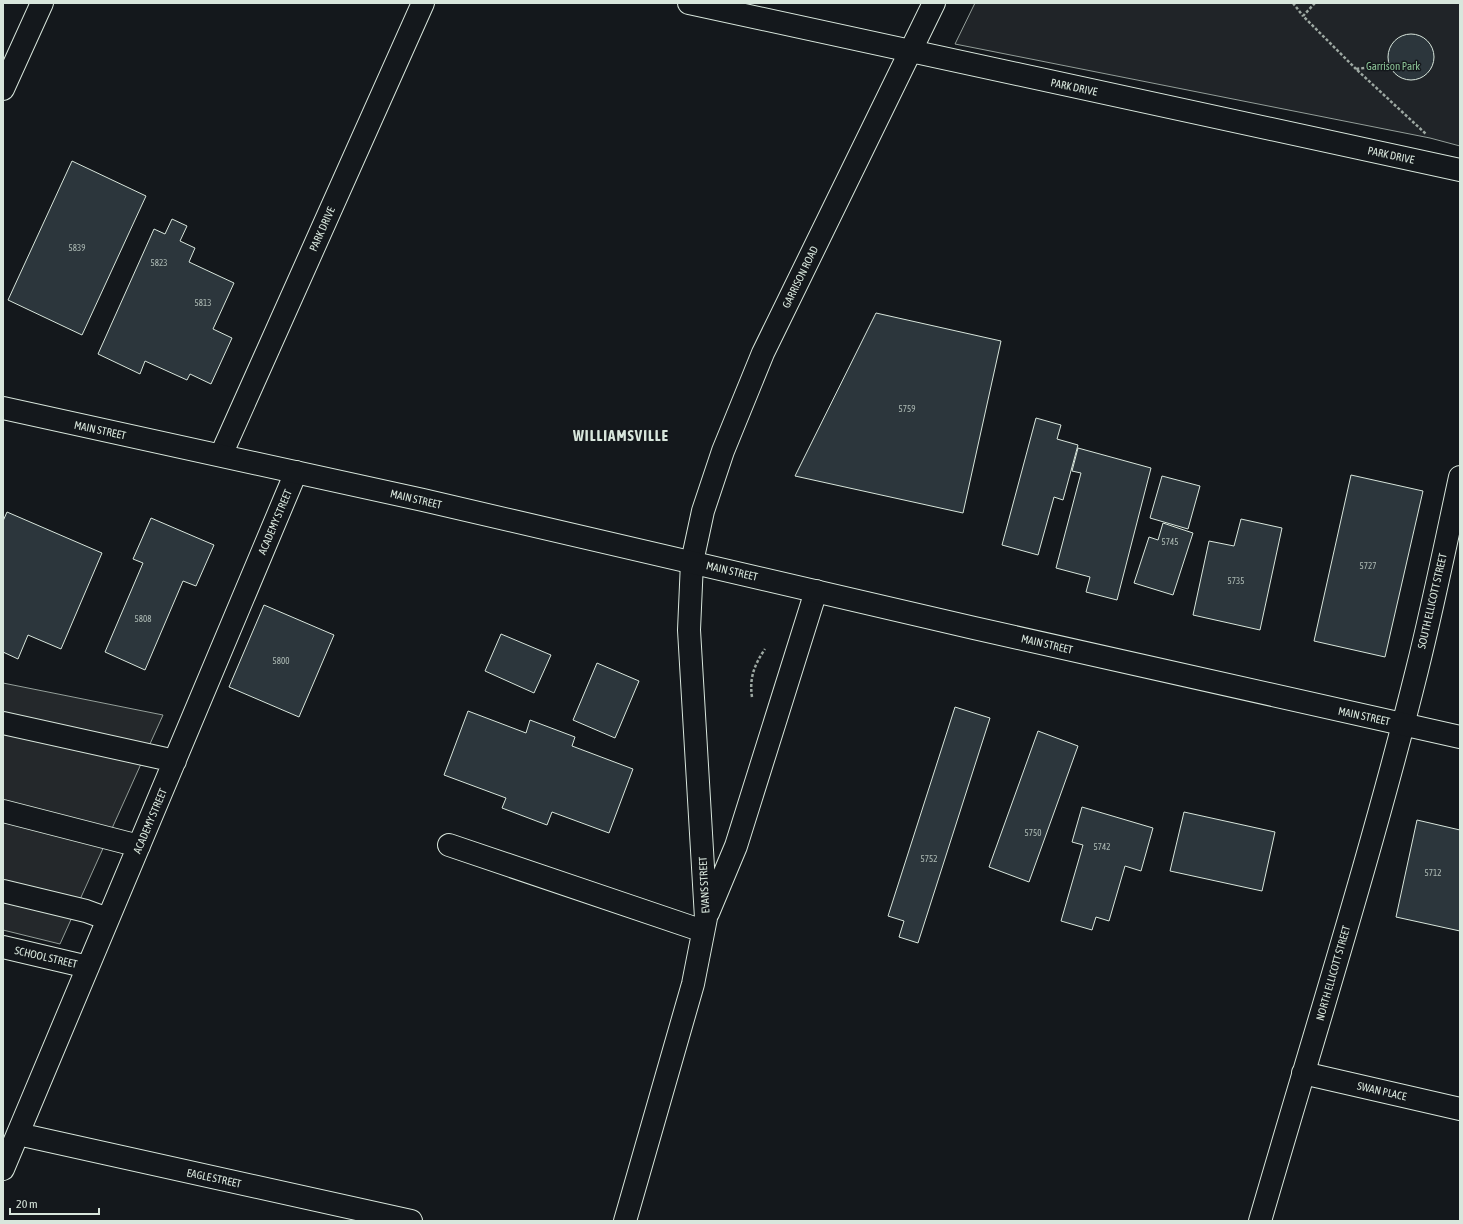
<svg xmlns="http://www.w3.org/2000/svg" width="1463" height="1224" font-family="'Asap Condensed',sans-serif">
<rect width="100%" height="100%" fill="#14181c"/>
<!-- park -->
<path fill="#202428" stroke="#939e99" d="M975,3H1460V146L1430,138L955,44Z"/>
<!-- parking -->
<path fill="#24282b" stroke="#939e99" d="M3,683L163,715L60,944L3,930Z"/>
<!-- building -->
<path fill="#2c363c" stroke="#d8e6dc" d="M1388 57a23 23 0 1 1 46 0a23 23 0 1 1-46 0Z
M72,161L146,196L82,335L8,300Z
M172,219L187,226L180,241L195,248L189,262L234,283L213,329L232,338L211,384L190,374L187,380L145,361L140,374L98,354L154,229L165,234Z
M876,313L1001,341L963,513L795,476Z
M1036,418L1061,425L1057,439L1078,445L1063,500L1054,497L1038,555L1002,545Z
M1078,448L1151,468L1117,600L1086,592L1090,577L1056,568L1081,473L1072,471Z
M1351,475L1423,491L1385,657L1314,641Z
M1162,476L1200,486L1188,529L1150,518Z
M7,512L102,553L61,649L28,635L18,659L3,652V521Z
M151,518L214,545L196,586L183,581L145,670L105,652L143,563L133,559Z
M1241,519L1282,528L1260,630L1193,615L1209,541L1234,546Z
M1163,523L1193,533L1173,595L1134,583L1149,537L1158,540Z
M264,605L334,635L299,717L229,687Z
M501,634L551,655L534,693L485,671Z
M597,663L639,681L615,738L573,720Z
M955,707L990,718L918,943L899,937L904,921L888,916Z
M468,711L526,733L530,720L575,737L572,746L633,769L609,833L552,812L547,825L502,808L506,798L444,775Z
M1038,731L1078,746L1029,882L989,867Z
M1082,807L1153,828L1141,871L1125,866L1109,921L1096,917L1092,930L1061,921L1083,845L1072,842Z
M1184,812L1275,832L1262,891L1170,871Z
M1417,820L1460,830V931L1396,917Z"/>
<g fill="none" stroke-linecap="round" stroke-linejoin="round">
<defs>
<path id="minor" d="M689,3L1460,170
M3,89L42,3
M221,455L423,3
M3,723L175,761
M3,811L139,846
M449,845L703,931
M3,891L86,911L108,919
M708,913L736,846L816,591
M3,947L88,967
M1303,1073L1460,1109
M18,1134L411,1221
M3,1169L296,472
M625,1221L693,984L706,918L689,630L692,562L703,511L723,451L763,353L934,3
M1260,1221C1313,1038 1371,855 1417,670C1433,606 1446,542 1460,477"/>
<path id="major" d="M3,408L423,500L974,628L1460,737"/>
</defs>
<!-- minor casing -->
<use href="#minor" stroke="#d8e6dc" stroke-width="24"/>
<!-- major casing -->
<use href="#major" stroke="#d8e6dc" stroke-width="24"/>
<!-- path -->
<path stroke="#9da8a2" stroke-width="2.5" stroke-dasharray="3 2" stroke-linecap="butt" d="M1293,3L1303,16
M1315,3L1303,16L1356,69
M1389,65L1356,69L1426,134
M752,697C749,677 755,664 765,649"/>
<!-- minor -->
<use href="#minor" stroke="#14181c" stroke-width="22"/>
<!-- major -->
<use href="#major" stroke="#14181c" stroke-width="22"/>
</g>
<g text-anchor="middle" dominant-baseline="central" stroke-width="3" stroke-linejoin="round" paint-order="stroke">
<!-- number labels -->
<g font-size="9" fill="#adbab4">
<text x="77" y="248">5839</text>
<text x="159" y="263">5823</text>
<text x="203" y="303">5813</text>
<text x="907" y="409">5759</text>
<text x="1170" y="542">5745</text>
<text x="1368" y="566">5727</text>
<text x="1236" y="581">5735</text>
<text x="143" y="619">5808</text>
<text x="281" y="661">5800</text>
<text x="1033" y="833">5750</text>
<text x="1102" y="847">5742</text>
<text x="929" y="859">5752</text>
<text x="1433" y="873">5712</text>
</g>
<!-- park labels -->
<g font-size="11" fill="#8ac095" stroke="#14181c">
<text x="1393" y="66">Garrison Park</text>
</g>
<!-- street labels -->
<g font-size="11" fill="#d8e6dc" stroke="#14181c">
<text transform="translate(1074 87) rotate(12)">PARK DRIVE</text>
<text transform="translate(1391 155) rotate(12)">PARK DRIVE</text>
<text transform="translate(322 229) rotate(-66)">PARK DRIVE</text>
<text transform="translate(800 277) rotate(-64)">GARRISON ROAD</text>
<text transform="translate(100 430) rotate(12)">MAIN STREET</text>
<text transform="translate(416 499) rotate(13)">MAIN STREET</text>
<text transform="translate(275 522) rotate(-67)">ACADEMY STREET</text>
<text transform="translate(732 571) rotate(13)">MAIN STREET</text>
<text transform="translate(1432 601) rotate(-77)">SOUTH ELLICOTT STREET</text>
<text transform="translate(1047 644) rotate(13)">MAIN STREET</text>
<text transform="translate(1364 716) rotate(12)">MAIN STREET</text>
<text transform="translate(150 821) rotate(-67)">ACADEMY STREET</text>
<text transform="translate(704 885) rotate(-93)">EVANS STREET</text>
<text transform="translate(46 957) rotate(13)">SCHOOL STREET</text>
<text transform="translate(1333 973) rotate(-74)">NORTH ELLICOTT STREET</text>
<text transform="translate(1382 1091) rotate(13)">SWAN PLACE</text>
<text transform="translate(214 1178) rotate(12)">EAGLE STREET</text>
</g>
<!-- district labels -->
<g font-size="15" font-weight="bold" letter-spacing="1" fill="#d8e6dc" stroke="#14181c">
<text x="621" y="435">WILLIAMSVILLE</text>
</g>
</g>
<!-- border -->
<rect width="1463" height="1224" fill="none" stroke="#d8e6dc" stroke-width="8"/>
<!-- scale -->
<path d="M10 1208v6h89v-6" fill="none" stroke="#d8e6dc" stroke-width="2"/>
<text x="16" y="1208" font-size="12" fill="#d8e6dc" stroke="#14181c" stroke-width="3" paint-order="stroke">20 m</text>
</svg>
